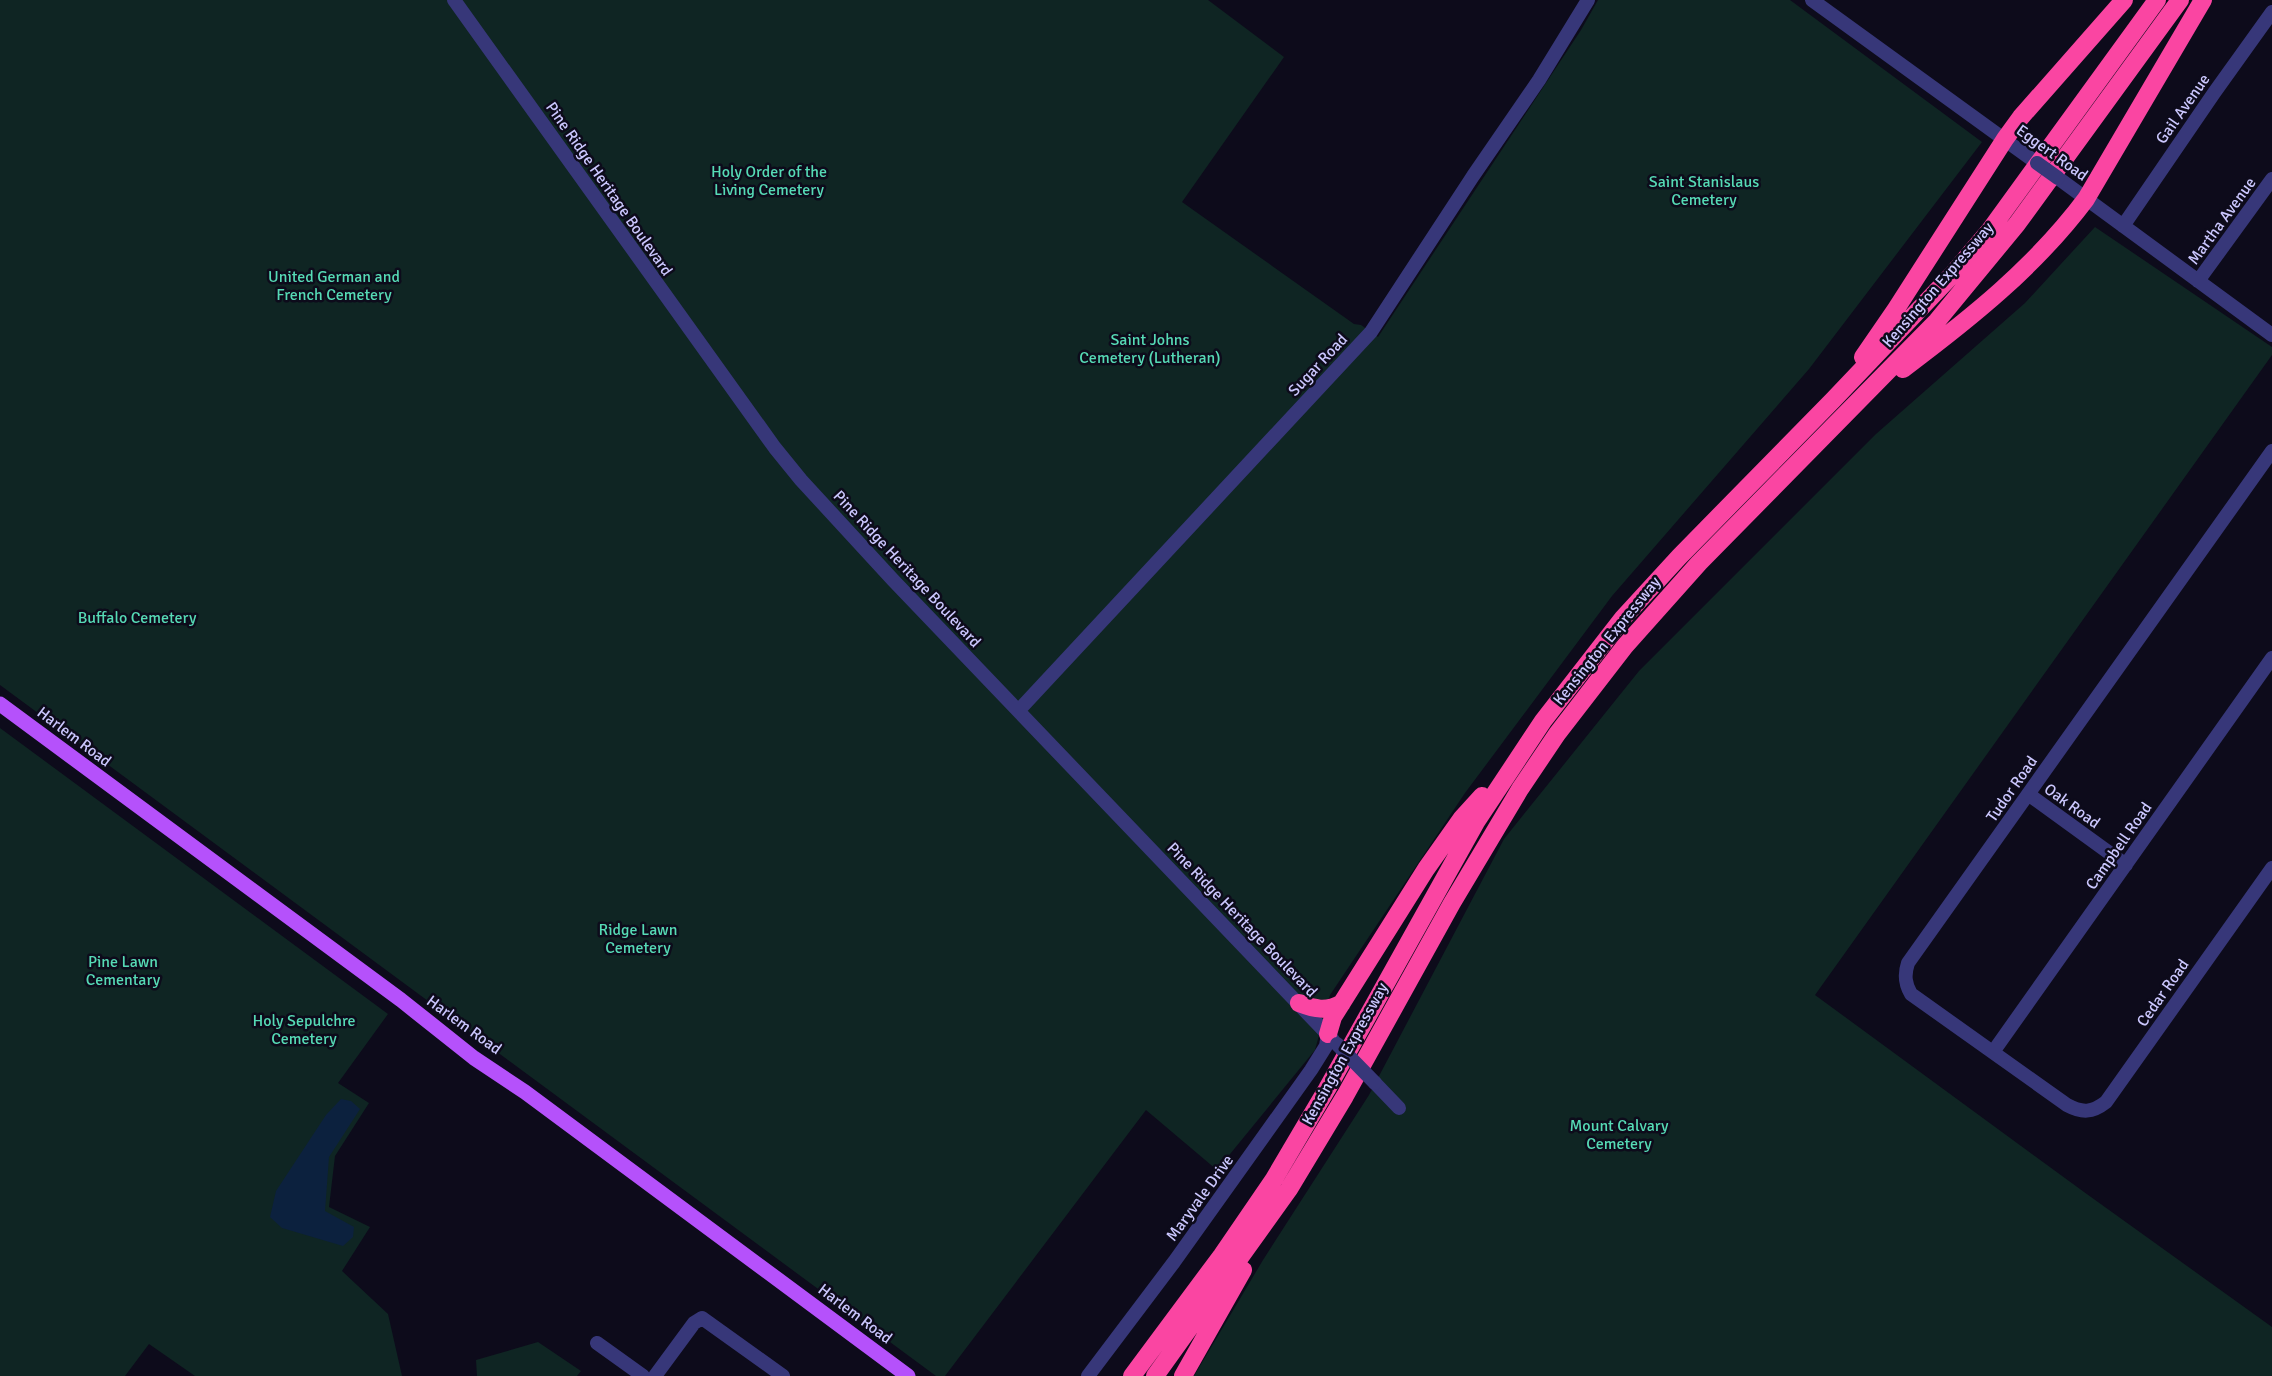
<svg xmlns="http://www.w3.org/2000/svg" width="2272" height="1376" font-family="Signika,sans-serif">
<rect width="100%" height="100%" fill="#0d0b1b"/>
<!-- green -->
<path fill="#0f2523" d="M0,0H1208L1284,57L1182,202L1354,324L1361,325L1378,337L1581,30L1598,0H1790L1982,142L1809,369L1612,596L1465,793L1330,995L1315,1050L1217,1170L1146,1110L945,1376H936L0,685Z
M2095,227L2272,347V355L1815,995L2084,1192L2272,1327V1376H1194L1263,1260L1369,1095L1504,839L1639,671L1876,434L2025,303Z
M0,728L388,1014L338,1083L369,1103L335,1156L329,1207L370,1227L342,1271L388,1314L402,1376H195L149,1344L125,1376H0Z
M538,1342L581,1371L577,1376H477L476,1360Z"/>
<!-- water -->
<path fill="#0c213e" d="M341,1099L351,1101L360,1109L329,1157L325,1211L354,1227L353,1237L343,1246L282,1228L270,1217L276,1191L326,1115Z"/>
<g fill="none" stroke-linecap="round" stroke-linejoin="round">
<!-- minor -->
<path stroke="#373779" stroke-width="14" d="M454,0L775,448L801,480L893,580L1333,1040
M1812,0L2037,163
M2058,178L2272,335
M2123,226L2214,93L2272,12
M2198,281L2272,179
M2272,451L1908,963C1904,975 1905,984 1911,994L2067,1105C2082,1113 2092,1113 2106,1102L2272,868
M1019,710L1371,332L1473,176L1539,80L1588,0
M2028,794L2126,865
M1993,1052L2272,658
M1375,1083L1399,1108
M597,1343L643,1376
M655,1376L694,1323L702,1318L783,1376
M1088,1376L1174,1262L1311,1070L1326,1046L1328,1034"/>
<!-- major -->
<path stroke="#b551fb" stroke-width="15" d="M0,704L401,1000L474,1058L525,1092L908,1376"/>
<!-- highway -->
<path stroke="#fa45a2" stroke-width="18" d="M1863,357L1896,309L2005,139L2021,117L2124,0
M1903,369C1971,318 2035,267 2086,199L2203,0
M1299,1003C1315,1009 1326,1012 1342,1003
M1328,1034L1333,1017L1426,869L1462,818L1482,796
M1132,1376L1222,1255L1274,1179L1327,1089L1476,822L1543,721L1623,618L1679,557L1833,400L1951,276L1990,230L2157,0
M1155,1376L1289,1189L1345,1096L1452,903L1520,789L1557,734L1625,646L1699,563L1937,321L2017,224L2180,0
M1183,1376L1243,1270"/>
<!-- minor-bridge -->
<path stroke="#373779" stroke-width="14" d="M2037,163L2058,178
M1337,1044L1375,1083"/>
</g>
<g text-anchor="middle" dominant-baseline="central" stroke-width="5" stroke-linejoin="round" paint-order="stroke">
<!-- street labels -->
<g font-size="16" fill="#cbc7fe" stroke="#0d0b1b">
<text transform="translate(2183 109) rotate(-55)">Gail Avenue</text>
<text transform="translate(2052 153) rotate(36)">Eggert Road</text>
<text transform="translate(609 189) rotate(55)">Pine Ridge Heritage Boulevard</text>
<text transform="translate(2222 221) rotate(-54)">Martha Avenue</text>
<text transform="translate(1938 285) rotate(-49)">Kensington Expressway</text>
<text transform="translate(1318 365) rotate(-47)">Sugar Road</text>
<text transform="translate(907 569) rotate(47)">Pine Ridge Heritage Boulevard</text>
<text transform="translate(1607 641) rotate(-51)">Kensington Expressway</text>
<text transform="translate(74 737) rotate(37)">Harlem Road</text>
<text transform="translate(2012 789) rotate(-55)">Tudor Road</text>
<text transform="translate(2072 806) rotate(36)">Oak Road</text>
<text transform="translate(2119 846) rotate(-55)">Campbell Road</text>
<text transform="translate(1242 920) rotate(46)">Pine Ridge Heritage Boulevard</text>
<text transform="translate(2163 993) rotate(-55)">Cedar Road</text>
<text transform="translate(464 1025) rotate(36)">Harlem Road</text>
<text transform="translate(1345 1054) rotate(-61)">Kensington Expressway</text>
<text transform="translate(1200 1198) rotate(-54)">Maryvale Drive</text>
<text transform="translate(855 1314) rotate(37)">Harlem Road</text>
</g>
<!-- park labels -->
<g font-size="16" fill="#56dab5" stroke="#0d0b1b">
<text x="769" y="172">Holy Order of the<tspan x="769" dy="18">Living Cemetery</tspan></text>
<text x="1704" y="182">Saint Stanislaus<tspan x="1704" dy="18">Cemetery</tspan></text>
<text x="334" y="277">United German and<tspan x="334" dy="18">French Cemetery</tspan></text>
<text x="1150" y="340">Saint Johns<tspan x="1150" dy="18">Cemetery (Lutheran)</tspan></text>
<text x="137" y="618">Buffalo Cemetery</text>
<text x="638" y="930">Ridge Lawn<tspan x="638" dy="18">Cemetery</tspan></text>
<text x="123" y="962">Pine Lawn<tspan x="123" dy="18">Cementary</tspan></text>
<text x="304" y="1021">Holy Sepulchre<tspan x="304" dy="18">Cemetery</tspan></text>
<text x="1619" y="1126">Mount Calvary<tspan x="1619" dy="18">Cemetery</tspan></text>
</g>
</g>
</svg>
